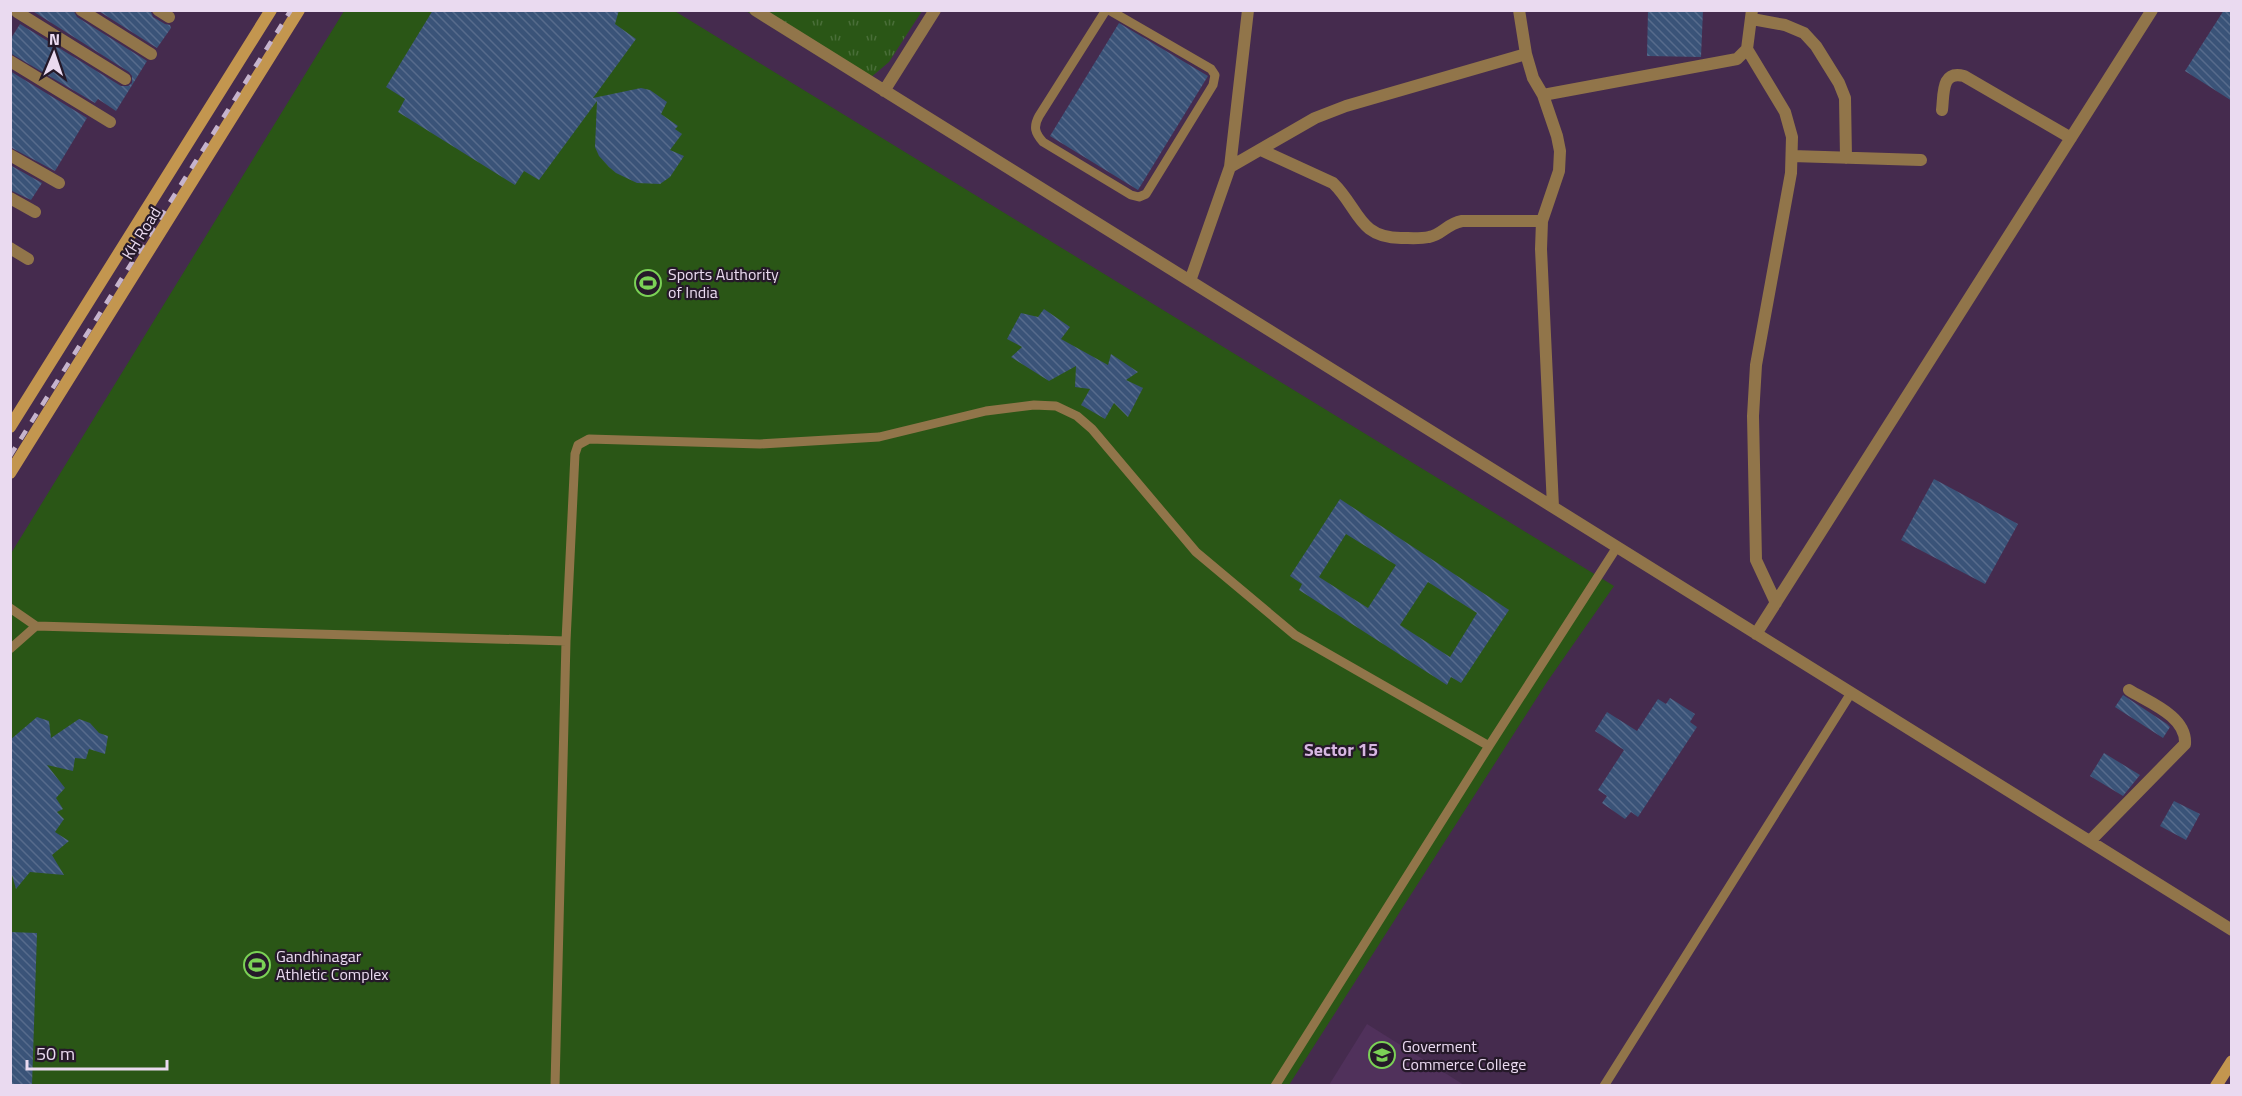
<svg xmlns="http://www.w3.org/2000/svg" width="2242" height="1096" font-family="'Titillium Web',sans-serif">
<defs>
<pattern id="grass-tufts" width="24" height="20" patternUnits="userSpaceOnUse" patternTransform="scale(1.5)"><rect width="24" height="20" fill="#2a5616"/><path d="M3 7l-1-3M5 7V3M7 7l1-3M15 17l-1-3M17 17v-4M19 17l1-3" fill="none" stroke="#496e38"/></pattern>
<pattern id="building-back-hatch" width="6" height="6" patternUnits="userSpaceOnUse" patternTransform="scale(1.5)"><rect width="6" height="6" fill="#3a5378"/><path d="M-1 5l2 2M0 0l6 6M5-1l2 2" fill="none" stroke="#576b8c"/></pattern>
</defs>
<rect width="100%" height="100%" fill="#452b4e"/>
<!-- built -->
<path fill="#50315b" d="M1367,1024L1464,1085H1329Z"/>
<!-- grass -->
<path fill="url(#grass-tufts)" d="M746,11H922L889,62L863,84Z"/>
<!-- garden -->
<path fill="#2a5616" d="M673,10L1614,586L1547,682L1289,1085L11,1086L10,555L344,11Z"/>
<!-- building -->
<path fill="url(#building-back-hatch)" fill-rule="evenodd" d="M31,10H73L77,17L147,61L116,111L98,99L95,103L10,53V40L20,24L121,86H128L132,83V76L129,72Z
M97,10H150L153,17L165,24L170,25L171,28L157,48Z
M433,10H619L615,24L636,39L593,98L641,88L650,90L667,102L661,114L678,126L675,129L682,134L670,150L684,156L670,177L660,184L637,183L616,173L609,167L599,156L595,147L597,101L539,180L524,171L515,185L398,112L405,99L386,87Z
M1648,10H1703L1701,57L1647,56Z
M2224,10H2232V101L2185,71Z
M1119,23L1208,76L1138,190L1050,136Z
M10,71L87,118L55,171L10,147Z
M10,165L42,183L31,200L10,190Z
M1044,309L1070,327L1061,339L1108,365L1111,354L1138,372L1126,380L1143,388L1128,417L1114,403L1105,419L1081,405L1090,389L1075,387L1076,366L1049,381L1011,357L1022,347L1007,339L1021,313L1038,317Z
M1934,479L2018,524L1985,584L1901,540Z
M1340,499L1509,610L1461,683L1451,677L1447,685L1299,590L1302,584L1290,576ZM1346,534L1396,565L1368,608L1319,577ZM1428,582L1477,613L1450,657L1400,625Z
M2123,695L2167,724L2170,727L2163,738L2115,707Z
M1670,698L1695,714L1690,722L1697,727L1638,817L1631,812L1625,819L1602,803L1607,796L1598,790L1624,750L1595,731L1607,712L1637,731L1658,699L1666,704Z
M37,717L49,721L51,738L79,719L90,723L99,733L108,736L105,754L89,749L86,759L75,758L73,771L47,765L65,788L56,798L63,809L57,812L64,819L55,832L69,841L52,855L64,875L30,872L16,889L10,868V740Z
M2104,753L2140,775L2123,796L2090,776Z
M2174,801L2200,814L2186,840L2160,826Z
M10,932L37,933L32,1086H10Z"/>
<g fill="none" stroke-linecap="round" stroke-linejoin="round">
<!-- lane -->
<path stroke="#91754a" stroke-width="9" d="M1106,10L1039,116C1033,127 1035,133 1043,142L1131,195L1139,197L1146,194L1213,85L1215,75L1211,69L1109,10
M10,608L36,626
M10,649L36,626L566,641
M1489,746L1617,547
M555,1086L566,641L575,454L578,445L589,439L760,444L879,437L986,411L1034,405L1056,406L1077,416L1092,429L1196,552L1295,635L1489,746L1275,1086
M1604,1086L1851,693"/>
<!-- street -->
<path stroke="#91754a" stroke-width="12" d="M81,10L151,54
M158,10L169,17
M755,10L2232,930
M1519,10L1526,54L1533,78L1543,95L1557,136L1560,151L1559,171L1542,221L1541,249L1553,507
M17,12L125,79
M1752,19L1785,25L1804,33L1816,46L1839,83L1845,98L1846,158
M1747,49L1785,112L1792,137L1791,173L1756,365L1753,416L1756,560L1776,603
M10,61L110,122
M884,91L935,10
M1543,95L1737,59L1747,49L1752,10
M1942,110C1944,94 1941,70 1964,76L2071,138
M1261,150L1333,183C1359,208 1358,238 1401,238C1410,238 1420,239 1429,237C1442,235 1446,224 1462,221H1542
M10,155L59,183
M1792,156L1921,160
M1230,167L1315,118L1346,106L1526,54
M10,198L35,212
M10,248L28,259
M1190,281L1230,167L1248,10
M1756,634L2152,10
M2090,841L2185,744C2187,716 2148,702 2129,690"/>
<!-- secondary -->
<path stroke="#c3964f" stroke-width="12" d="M10,427L271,10
M10,473L299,10
M2216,1086L2232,1061"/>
<!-- rail -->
<path stroke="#c6b4cd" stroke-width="4.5" stroke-dasharray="10 10" stroke-linecap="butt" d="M10,456L291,10"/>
</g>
<!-- icons -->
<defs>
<symbol id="stadium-ring" viewBox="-11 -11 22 22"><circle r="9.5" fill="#251929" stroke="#7bd156" stroke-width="1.5"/><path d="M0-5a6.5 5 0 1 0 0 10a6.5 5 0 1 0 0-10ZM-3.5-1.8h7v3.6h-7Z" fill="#7bd156"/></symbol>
<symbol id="university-ring" viewBox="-11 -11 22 22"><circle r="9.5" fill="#251929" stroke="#7bd156" stroke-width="1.5"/><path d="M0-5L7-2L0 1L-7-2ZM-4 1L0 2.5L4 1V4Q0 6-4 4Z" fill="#7bd156"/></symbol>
</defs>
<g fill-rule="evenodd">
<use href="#stadium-ring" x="633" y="268" width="30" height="30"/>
<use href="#stadium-ring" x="242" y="950" width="30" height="30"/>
<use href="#university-ring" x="1367" y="1040" width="30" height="30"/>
</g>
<g text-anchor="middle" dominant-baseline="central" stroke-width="4.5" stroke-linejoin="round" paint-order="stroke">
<!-- street labels -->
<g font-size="16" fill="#eadaf0" stroke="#251929">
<text transform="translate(141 233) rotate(-58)">KH Road</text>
</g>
<!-- poi labels -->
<g font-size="16" fill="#eadaf0" stroke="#251929" text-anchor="start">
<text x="668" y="274">Sports Authority<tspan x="668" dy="18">of India</tspan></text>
<text x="276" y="956">Gandhinagar<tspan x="276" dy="18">Athletic Complex</tspan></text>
<text x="1402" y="1046">Goverment<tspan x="1402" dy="18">Commerce College</tspan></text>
</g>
<!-- neighbourhood labels -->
<g font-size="18" font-weight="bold" fill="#d7b7e2" stroke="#251929">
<text x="1341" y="749">Sector 15</text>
</g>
</g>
<!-- border -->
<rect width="2242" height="1096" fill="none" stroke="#eadaf0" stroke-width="24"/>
<!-- north arrow -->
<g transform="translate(54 54) rotate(2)" stroke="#251929" stroke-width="4.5" paint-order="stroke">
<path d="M0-4.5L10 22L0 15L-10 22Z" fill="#eadaf0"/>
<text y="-9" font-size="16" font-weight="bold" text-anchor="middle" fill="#eadaf0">N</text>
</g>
<!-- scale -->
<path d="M27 1060v9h140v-9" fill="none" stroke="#eadaf0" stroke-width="3"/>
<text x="36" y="1060" font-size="18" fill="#eadaf0" stroke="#251929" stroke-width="4.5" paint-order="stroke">50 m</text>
</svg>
